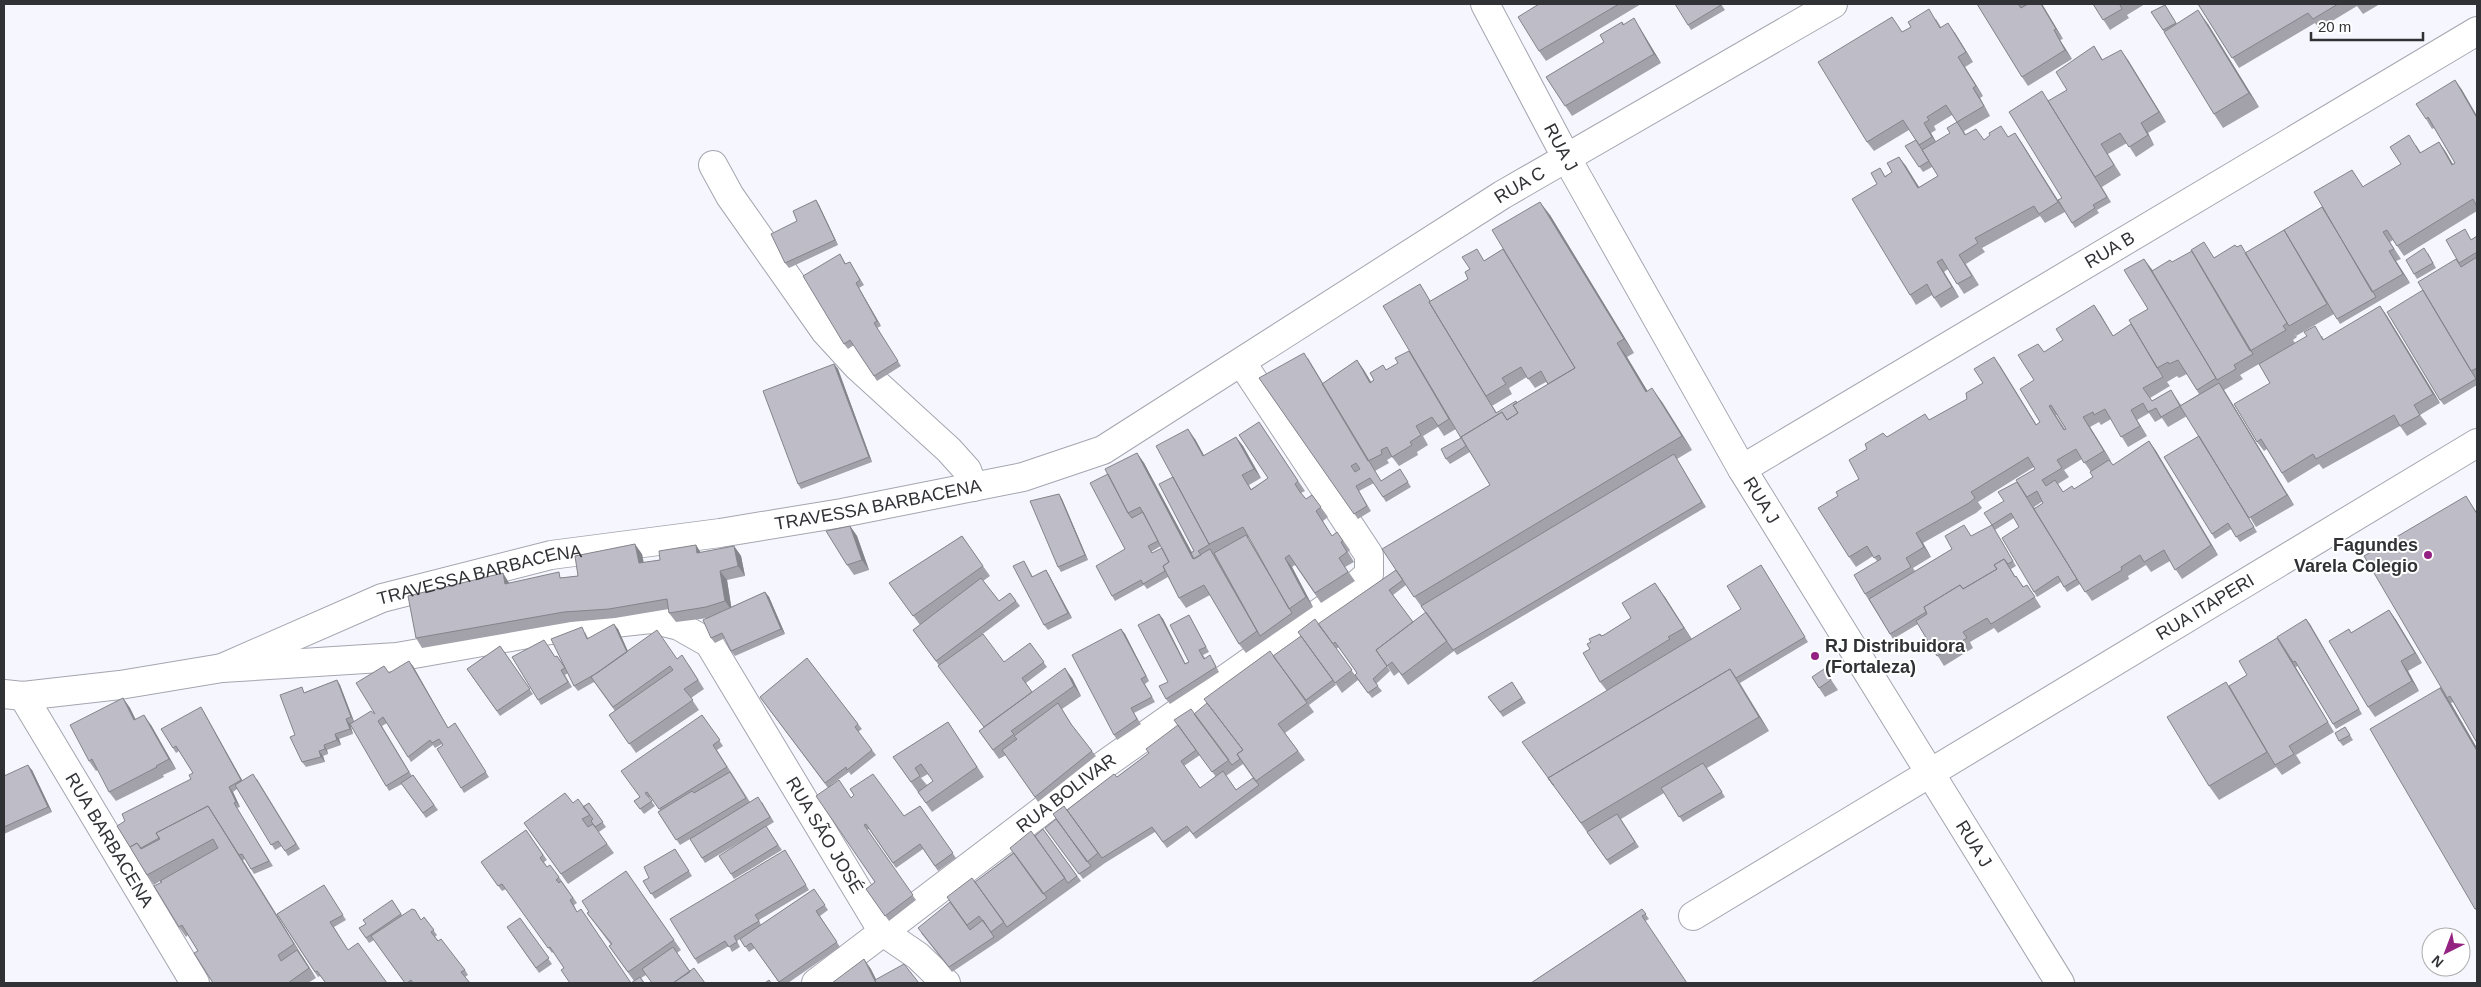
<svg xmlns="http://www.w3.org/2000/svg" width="2481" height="987" font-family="Helvetica,sans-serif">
<rect width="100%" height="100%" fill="#f6f7fe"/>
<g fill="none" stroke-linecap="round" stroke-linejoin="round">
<defs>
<g id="minor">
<path id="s1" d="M1485,4L1566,157L1742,469L2060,983"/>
<path d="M713,165L730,196L825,331L858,367L949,450L967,470L973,487"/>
<path id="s2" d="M1742,469L2477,31"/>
<path id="s3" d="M222,668L382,598L551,555L720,533L842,513L1023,477L1103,450L1502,195L1833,4"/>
<path id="s4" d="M4,694L23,696L120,685L222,668L397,657L550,630L651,619L679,626L709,643L883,932L918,956L946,983"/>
<path id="s5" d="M23,696L195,983"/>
<path id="s6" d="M1693,916L2477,443"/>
<path id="s7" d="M816,983L1084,779L1350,591L1369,574V555L1242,363"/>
</g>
</defs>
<!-- minor casing -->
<use href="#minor" stroke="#a4a5b0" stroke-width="30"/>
<!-- minor -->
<use href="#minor" stroke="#fff" stroke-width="28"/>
</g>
<!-- wall -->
<path fill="#a3a2ab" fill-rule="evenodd" d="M1539,4H1641L1546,61L1539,51Z
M1721,4L1725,10L1691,30L1688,25Z
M1977,4H2042L2063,39L2060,40L2072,59L2028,86L2022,77Z
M2093,4H2145L2127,15L2129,18L2110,30Z
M2198,4H2380L2363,14L2357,6L2319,29L2315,23L2239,68Z
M2165,5L2177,24H2208L2259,107L2223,128L2214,114L2164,32L2151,12Z
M1936,19L1941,27L1955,33L1973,62L1965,67L1983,96L1980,98L1990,116L1964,131L1966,135L1984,140L2009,137L2015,133L2058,200L2062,198L2049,101L2067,90L2094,46L2103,60H2128L2166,122L2148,133L2154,145L2136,157L2127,143L2108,154L2121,175L2102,187L2111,202L2097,210L2099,213L2075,228L2065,212L2045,223L2040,216L1982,248L1985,252L1966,264L1979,285L1964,294L1948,269L1944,272L1959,297L1941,308L1932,295L1916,305L1910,295L1877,184L1880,168L1885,176L1892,172L1899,157L1919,187L1938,176L1932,167L1923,172L1905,146L1916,140L1909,130L1874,151L1867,142L1902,32ZM1952,115L1957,122L1950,133L1936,142L1931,133L1936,130L1934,126Z
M1622,22L1624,24L1640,28L1661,63L1572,116L1546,77L1604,42Z
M2455,80L2462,90L2477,116V211L2404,256L2393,240L2390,242L2401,259L2396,261L2410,283L2340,324L2334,314L2296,336L2294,333L2297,337L2293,340L2295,343L2322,336L2324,340L2380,306L2387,316L2440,403L2420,415L2427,424L2407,436L2400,426L2323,469L2319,464L2288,483L2267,449L2264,451L2257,442L2270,383L2259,364L2240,375L2243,379L2224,390L2294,505L2256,527L2226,479L2257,532L2240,542L2231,529L2215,539L2212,534L2199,436L2187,416L2168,427L2162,418L2155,422L2149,413L2137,420L2147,436L2128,447L2111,419L2101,425L2099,422L2090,427L2111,461H2110L2113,465L2149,441L2156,451L2218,555L2182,579L2170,561L2151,572L2146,565L2128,576L2129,579L2092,601L2080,584L2067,592L2061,582L2037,597L2034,592L2019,527L2014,518L1995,530L2016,566L2011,569L2015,576L2024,587L2027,585L2041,607L1998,633L1994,628L1970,642L1973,648L1944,666L1918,624L1893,639L1865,594L1877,561L1873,556L1856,567L1849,557L1838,496L1859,479L1887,437L1929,420L1967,399L1983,383L1994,357L2036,425L2040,422L2034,380L2044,352L2063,340L2094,305L2113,336L2131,324L2148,309L2144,259L2152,271L2172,262L2215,257L2237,247L2246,253L2322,207L2352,170L2363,187L2401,164L2416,145L2421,153L2439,142L2453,164L2455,163L2434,128L2432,129L2426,119ZM2187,374L2199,394L2181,405L2171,390L2152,401L2150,398L2170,386L2167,382L2177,376L2179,378ZM2056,415H2057L2066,429H2065ZM2082,459L2091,472L2093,477L2074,489L2063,492L2058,484L2069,477L2064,470ZM2034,467L2035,469L2017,482L2004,501L1992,525L1915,571L1913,568L1931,557L1923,543L1976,513L1982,508L1978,502ZM2043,501V503L2035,508L2034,507Z
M816,200L819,205L838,245L789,268L785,263L797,221Z
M1550,215L1634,353L1627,357L1647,391L1662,402L1692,450L1677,459L1706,507L1457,655L1454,651L1408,685L1399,672L1394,676L1383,660L1390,671L1376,684L1382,691L1372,698L1358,680L1342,693L1334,681L1336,685L1309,705L1314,712L1285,733L1305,760L1196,839L1190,831L1167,848L1155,832L1105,863L1083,879L1045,828L1067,810L1117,777L1149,753L1194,714L1273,656L1396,570L1490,485L1470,452L1450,464L1446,459L1461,438L1456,429L1444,436L1438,427L1423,436L1428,445L1417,452L1418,455L1399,466L1392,457L1387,460L1389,463L1375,471L1381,481L1400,469L1411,487L1386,502L1374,483L1359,491L1371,511L1358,519L1259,378L1308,358L1323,383L1357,360L1371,382L1386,370L1398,363L1409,351L1423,289L1430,301L1468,279L1485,260L1503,249ZM1527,377L1535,388L1546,382L1548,384L1517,403L1497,413L1492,405V406L1512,394L1509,388ZM1406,585L1426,613L1413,622L1393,595ZM1339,647L1357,673L1355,675L1336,649ZM1200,755L1216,777L1200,788L1184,766ZM1243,764L1253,778L1236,790L1226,776Z
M2477,236V379L2476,378L2477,380V385L2444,405L2440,400L2423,290L2456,259L2472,239Z
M2428,253L2436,268L2417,279L2414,274Z
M840,254L846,264L850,262L864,285L859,288L881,326L877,328L901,366L877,381L854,345L848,349L844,344Z
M834,364L838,369L872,462L801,489L798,484Z
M1259,422L1305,491L1301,493L1306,499L1312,495L1328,517L1323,521L1332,536L1337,532L1350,550L1348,552L1354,562L1345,567L1355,581L1321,603L1295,565L1292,567L1313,607L1246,653L1239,644L1210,595L1186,608L1179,598L1168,577L1147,589L1144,585L1115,601L1112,596L1125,549L1108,474L1137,453L1144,463L1191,552L1194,551L1173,477L1195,439L1204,456L1236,437L1243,446L1261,478L1249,485L1251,489L1268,478ZM1249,537L1266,568L1248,538ZM1161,546L1162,548L1152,553L1151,552Z
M1059,494L1062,499L1088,560L1061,572L1058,567Z
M2466,496L2477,513V743L2453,702L2451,703L2477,748V912L2475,909L2440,688Z
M850,526L857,536L869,570L854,575L847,565Z
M962,536L990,576L983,581L999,601L1010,593L1020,606L968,645L1004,662L1030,643L1047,667L1026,683L1032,692L1072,678L1081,696L1062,709L1073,727L1096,756L1038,802L1006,755L999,759L979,731L984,727L913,630L920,625L889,583Z
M696,545L701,553L734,546L741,556L745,576L727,580L731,607L765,592L769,597L785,634L735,656L731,651L725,638L715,643L711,638L708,618L676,622L669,613V609L615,618L571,622L422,648L416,638L503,573L509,583L578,576L642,554L644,563L660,560Z
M1024,561L1033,577L1046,570L1049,575L1072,618L1048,630L1044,625Z
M1761,565L1808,642L1740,683L1769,731L1707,768L1725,797L1683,822L1664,793L1621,819L1639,847L1610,865L1558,791L1607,691L1600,682L1590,649L1600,634L1601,636L1604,635L1665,597L1692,639L1741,609Z
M2389,610L2396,620L2422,663L2408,671L2419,691L2375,717L2368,707L2352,632Z
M1159,614L1163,619L1185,663L1189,662V615L1192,620L1209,652L1203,655L1205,658L1213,660L1219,672L1170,704L1166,699L1168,682Z
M2306,619L2362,714L2336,729L2298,666L2296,667L2295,666L2334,732L2296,755L2301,763L2282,775L2276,767L2219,800L2209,786L2229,686L2247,675Z
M618,629L628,651L677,659L689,665L704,689L691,698L699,710L636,753L609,715L615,711L594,682L578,691L574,686L568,673L565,675L572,687L541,705L538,700L547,645L555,657L557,656L567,671L585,632L588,638Z
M1121,629L1125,634L1149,681L1145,684L1155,702L1134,713L1141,724L1117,740L1114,735Z
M500,646L533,694L500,716L467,669Z
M807,658L862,729L858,732L876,755L851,775L849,772L831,785L851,798L904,816L920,806L956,858L938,871L923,849L896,868L869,829L867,830L916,900L889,921L866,889L875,882L828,788L760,697Z
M413,666L448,728L455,723L489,777L464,793L461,788L442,744L435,748L433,745L411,762L387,723L382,726L412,776L413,775L438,810L426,818L402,784L389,791L350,724L353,734L339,739L341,745L327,750L328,754L323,756L325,762L306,767L302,762L295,735L305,692L337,680L340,685L354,721L375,714L389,673Z
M1824,669L1838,690L1825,697L1819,688Z
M1512,682L1526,703L1503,717L1488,697Z
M123,698L130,708L135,719L151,725L176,769L163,775L164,777L116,801L109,792L98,770L96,771L89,761Z
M204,712L242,781L257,779L300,849L288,856L282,846L275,850L237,789L233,792L240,807L237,808L273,866L254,874L245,859L243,860L316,978L308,983H213L198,951L188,935L186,937L179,927L161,882L160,881L154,885L147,875L125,821L191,779L193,773L179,751L176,753L161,729Z
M702,715L723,746L717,750L750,802H762L774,822L766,827L782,850L734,879L731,874L747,838L705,863L690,839L680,845L658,812L660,810L650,797L649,798L655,806L644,814L634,801L640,797Z
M948,722L984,777L932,812L893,757ZM928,774L933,781L927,785L921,778Z
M2345,727L2353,740L2343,746L2339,741Z
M32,770L52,812L4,834V776Z
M573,803L583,806L589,803L606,827L599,832L594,826L614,853L568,884L524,823Z
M1043,829L1081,881L997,942L996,939L997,942L952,972L921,933L950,902Z
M526,830L547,860L544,862L547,867L559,877L577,903L574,905L577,912L631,983L634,981L609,946L611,945L587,913L626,871L681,950L677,953L690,971L705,983L646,975L641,978L645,983H570L564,968L553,952L552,953L506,889L502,891L481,862Z
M675,849L692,876L655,899L643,881L649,878Z
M785,850L809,890L759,920L761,925L814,889L828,910L820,916L840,947L788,983H779L755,948L749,952L740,939L737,941L740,947L732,952L729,946L698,964L695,959Z
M324,885L346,920L334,927L348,950L325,982L320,976L318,977L277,914Z
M392,900L402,915L421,920L424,917L437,935L435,937L465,970L468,975L465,977L470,983H405L374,940L369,943L359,928L366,924Z
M1642,909L1649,919L1531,983Z
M520,918L552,964L539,973L507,927Z"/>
<!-- shaded-wall -->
<path fill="#84848b" d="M2041,4H2042L2063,39L2056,29Z
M2198,10L2208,24L2259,107L2249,93Z
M1634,18L1661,63L1654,54Z
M1948,23L1955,33L1973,62L1966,52Z
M2054,30L2060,40L2072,59L2065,50Z
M2121,50L2128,60L2166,122L2159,112Z
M1958,57L1965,67L1983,96L1976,86Z
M2455,80L2462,90L2477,116V118Z
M1973,88L1980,98L1990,116L1984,106Z
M1924,123L1931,133L1939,147L1932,137Z
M2141,123L2148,133L2154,145L2148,135Z
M2015,133L2022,143L2065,212L2058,202Z
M2439,142L2446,152L2459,175L2452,165Z
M1899,157L1906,166L1925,197L1918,188Z
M816,200L819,205L838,245L835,240Z
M1540,202L1550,215L1634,353L1624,339Z
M2389,251L2396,261L2410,283L2403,274Z
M2144,259L2154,272L2217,380L2224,390L2294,505L2287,495L2216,378Z
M1937,262L1944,272L1959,297L1952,287Z
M856,283L859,288L881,326L877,321Z
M2094,305L2101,315L2119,346L2113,336Z
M2380,306L2387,316L2440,403L2433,394Z
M1617,343L1627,357L1656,405L1646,392Z
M1994,357L2001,367L2043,435L2036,425Z
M1357,360L1364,370L1377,392L1370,383Z
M834,364L838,369L872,462L869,457Z
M1652,388L1662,402L1692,450L1682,436Z
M2131,410L2137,420L2147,436L2140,426Z
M2083,417L2090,427L2111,461L2104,451Z
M1188,429L1195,439L1210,466L1203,456Z
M1236,437L1243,446L1261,478L1254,469Z
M2149,441L2156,451L2218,555L2211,545Z
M1137,453L1144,463L1195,558L1193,559Z
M1059,494L1062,499L1088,560L1085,555Z
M850,526L857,536L869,570L862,560Z
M1916,533L1923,543L1931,557L1924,547Z
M635,544L642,554L645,573L639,563Z
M696,545L702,555L697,553Z
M734,546L741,556L745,576L738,566Z
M1285,558L1292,567L1313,607L1306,597Z
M1046,570L1049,575L1072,618L1068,613Z
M720,571L727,580L732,611L725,601Z
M503,573L509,583L505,584Z
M1655,583L1665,597L1693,642L1684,628Z
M765,592L769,597L785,634L781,629Z
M2389,610L2396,620L2422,663L2415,653Z
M1159,614L1163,619L1188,669L1185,664Z
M2306,619L2310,624L2362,714L2359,709Z
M614,624L618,629L632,661L628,656Z
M1121,629L1125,634L1149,681L1146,676Z
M2277,638L2295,666L2334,732L2328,722Z
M409,661L413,666L451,733L448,728Z
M2401,661L2408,671L2419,691L2412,681Z
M1065,668L1072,678L1081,696L1074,686Z
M1730,669L1739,683L1769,731L1759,717Z
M337,680L340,685L354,722L351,717Z
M2440,688L2450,702L2477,748V751Z
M123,698L130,708L141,730L134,720Z
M201,707L204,712L245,785L241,780Z
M144,715L151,725L176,769L169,759Z
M346,719L350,724L353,734L350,729Z
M335,734L339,739L341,745L337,740Z
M324,745L327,750L328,754L325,749Z
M319,751L323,756L325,762L321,757Z
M28,765L32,770L52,812L48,807Z
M229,787L233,792L240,807L236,802Z
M208,806L215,816L300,953L294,944Z
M297,950L304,959L316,978L309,968Z
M864,959L871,969L878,983H876Z"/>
<!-- building -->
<path fill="#bdbcc7" stroke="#84848b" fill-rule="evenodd" d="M1539,4H1619L1539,51L1518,17Z
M1675,4H1720L1721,5L1688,25Z
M1977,4H2018L2021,8L2028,4H2041L2056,29L2054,30L2065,50L2022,77Z
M2093,4H2123L2120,5L2122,9L2103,20Z
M2198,4H2338L2313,19L2308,13L2232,58Z
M2165,5L2176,23L2163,30L2151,12Z
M1929,9L1940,28L1948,23L1966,52L1958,57L1976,86L1973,88L1984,106L1957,122L1946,105L1927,117L1929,120L1924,123L1932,137L1919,145L1903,120L1867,142L1818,62L1892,17L1902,32L1911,27L1908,22Z
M2198,10L2249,93L2214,114L2164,32Z
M1634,18L1654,54L1565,106L1546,77L1604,42L1600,35L1622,22L1623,25Z
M2094,46L2102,60L2121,50L2159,112L2141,123L2148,135L2129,147L2120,133L2101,144L2114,165L2095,177L2048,101L2067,90L2056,72Z
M2455,80L2477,118V204L2476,205L2473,199L2397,246L2387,230L2383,232L2394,249L2389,251L2403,274L2372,292L2314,192L2352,170L2363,187L2364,186L2401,164L2390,147L2409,135L2420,153L2439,142L2452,165L2455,163L2428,117L2426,119L2416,104Z
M2042,91L2107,197L2093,205L2095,208L2072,223L2058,200L2062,198L2009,112Z
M1957,122L1965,135L1976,129L1984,140L1990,135L1989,133L2001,126L2008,137L2015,133L2058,202L2039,214L2034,206L1975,238L1978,243L1959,255L1972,276L1957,284L1942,259L1937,262L1952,287L1934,298L1927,284L1910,295L1852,199L1877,184L1871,173L1880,168L1885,177L1892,172L1887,163L1899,157L1918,188L1938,176L1922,150L1950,133L1947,128Z
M1916,140L1929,161L1919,167L1905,146Z
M816,200L835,240L785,263L771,234L797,221L793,211Z
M1540,202L1624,339L1617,343L1646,392L1652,388L1682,436L1414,597L1382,549L1490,485L1461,437L1502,412L1507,420L1518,413L1513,405L1575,368L1492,230Z
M2322,207L2376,297L2337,319L2284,230Z
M2465,229L2471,240L2477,236V252L2459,263L2446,240Z
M2284,230L2327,304L2289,326L2245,253Z
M2204,242L2214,258L2235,245L2237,247L2241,245L2287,323L2283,326L2286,330L2250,351L2191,250Z
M2424,248L2433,263L2414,274L2406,260Z
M1477,249L1484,261L1503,249L1575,368L1548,384L1541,371L1528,379L1521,367L1502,378L1506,384L1486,396L1429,302L1468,279L1465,272L1470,269L1462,257Z
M2192,251L2253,354L2234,365L2236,369L2217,380L2152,271L2170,260L2172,262Z
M840,254L845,264L850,262L860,280L856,283L877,321L874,323L898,361L874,376L850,340L844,344L803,276Z
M2477,257V368L2471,371L2418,282L2456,259L2461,267Z
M2144,259L2216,378L2197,390L2178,360L2169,364L2168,362L2157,368L2129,320L2148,309L2124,270Z
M1420,284L1430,301L1429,302L1496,413L1516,401L1517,403L1513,405L1518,413L1507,420L1502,412L1461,437L1466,446L1446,459L1441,449L1461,438L1383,306Z
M2423,290L2476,379L2440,400L2387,312Z
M2094,305L2113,336L2131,324L2163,377L2143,388L2152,401L2171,390L2180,406L2219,383L2287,495L2249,518L2180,406L2161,417L2156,408L2148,412L2143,403L2131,410L2140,426L2121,437L2105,409L2094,415L2093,412L2083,417L2104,451L2084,463L2076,449L2057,460L2062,468L2042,480L2046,486L2055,480L2063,492L2072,486L2074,489L2093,477L2090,472L2109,460L2113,465L2149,441L2211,545L2175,570L2164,550L2144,562L2140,555L2121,567L2122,570L2085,592L2034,509L2043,503L2037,491L2027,497L2016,480L2035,469L2028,457L1971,492L1975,498L1969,503L1916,533L1924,547L1906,558L1911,567L1865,594L1854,575L1881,559L1879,555L1874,558L1867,546L1849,557L1818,508L1838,496L1836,492L1859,479L1849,460L1867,449L1865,444L1883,433L1887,437L1925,414L1929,420L1967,399L1966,393L1983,383L1974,369L1994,357L2036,425L2040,422L2020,389L2034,380L2018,355L2038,344L2044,352L2063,340L2056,329ZM2051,405L2066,429L2064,430L2049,406Z
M2380,306L2433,394L2414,405L2420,415L2400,426L2394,415L2316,459L2313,454L2282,473L2261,439L2257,442L2234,404L2270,383L2259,364L2307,336L2304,332L2315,326L2323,340Z
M1409,351L1449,419L1438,426L1432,417L1416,426L1421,435L1410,442L1412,445L1392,457L1387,447L1381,450L1382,454L1368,461L1322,384L1357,360L1370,383L1374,380L1370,373L1383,365L1386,370L1398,363L1395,358Z
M1304,353L1381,481L1400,469L1408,482L1383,497L1370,478L1356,486L1367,506L1354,514L1259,378ZM1356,463L1360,469L1355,472L1351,466Z
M834,364L869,457L798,484L763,391Z
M1259,422L1298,481L1295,484L1300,492L1306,499L1312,495L1321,507L1316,511L1332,536L1337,532L1343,541L1341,542L1347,552L1339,558L1348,572L1315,593L1289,555L1285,558L1306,597L1289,609L1243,527L1209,544L1156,446L1188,429L1203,456L1236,437L1254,469L1242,475L1251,490L1268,478L1239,435Z
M2199,436L2254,527L2236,537L2228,523L2212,534L2164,457Z
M1137,453L1193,559L1210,549L1257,631L1239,644L1204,585L1179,598L1163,566L1169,562L1140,507L1128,513L1105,469Z
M1674,454L1702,502L1453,650L1421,606Z
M1108,474L1128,513L1132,518L1143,512L1158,541L1148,546L1152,553L1162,548L1169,562L1163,566L1165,571L1143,584L1141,580L1112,596L1096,566L1125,549L1090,483Z
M1173,477L1209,544H1210L1198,551L1201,555L1194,559L1191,553L1194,551L1159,484Z
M2017,482L2077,579L2064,587L2058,576L2034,592L2002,538L2019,527L2011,513L1992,525L1984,513L2004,501L1998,492Z
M1059,494L1085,555L1058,567L1030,501Z
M2466,496L2477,514V743L2450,696L2447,698L2445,694L2364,556Z
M1964,525L1971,536L1992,525L2013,561L2008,564L2004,559L1994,565L1997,569L1963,589L1960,585L1924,607L1926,612L1890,634L1869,599L1952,549L1945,536Z
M850,526L862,560L847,565L826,531Z
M1246,535L1292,613L1260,636L1214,553Z
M962,536L983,566L913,616L889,583Z
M635,544L639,563L660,560L659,551L696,545L697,553L734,546L738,566L720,571L725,601L706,607L669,613L667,599L609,609L564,612L416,638L408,596L503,573L505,584L559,572L560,578L578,576L575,556Z
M2004,559L2015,577L2016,576L2023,587L2027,585L2035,597L1991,624L1987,618L1963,632L1967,638L1937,656L1916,621L1927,614L1924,607L1960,585L1963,589L1997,569L1994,565Z
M1024,561L1032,577L1046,570L1068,613L1044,625L1013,566Z
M1761,565L1805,637L1736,678L1730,669L1548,778L1554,786L1522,742L1741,609L1727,586Z
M1396,570L1403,580L1389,590L1413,622L1376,650L1387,666L1373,679L1378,686L1368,693L1355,675L1357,673L1335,642L1333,644L1318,624Z
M981,578L999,601L1010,593L1016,601L936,661L913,630Z
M1655,583L1684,628L1668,637L1670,639L1600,682L1583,653L1590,649L1587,644L1591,642L1589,639L1600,634L1601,636L1604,635L1631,618L1622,603Z
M765,592L781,629L731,651L722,633L711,638L703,620Z
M2389,610L2415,653L2401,661L2412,681L2368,707L2329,641L2349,629L2351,633Z
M1426,612L1447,641L1402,675L1392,662L1387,666L1376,650Z
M1159,614L1185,664L1189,662L1170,625L1189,615L1206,647L1199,650L1204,659L1210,655L1216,667L1166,699L1159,686L1168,682L1138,625Z
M1315,619L1352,670L1335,683L1298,632Z
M2306,619L2359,709L2333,724L2295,661L2293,662L2277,637Z
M614,624L627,652L597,673L574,686L551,639L582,627L587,639Z
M1121,629L1146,676L1141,679L1152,697L1131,708L1137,719L1114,735L1072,655Z
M657,630L677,659L682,655L698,680L684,689L693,700L629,744L609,715L673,670L670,666L613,707L591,677Z
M983,634L1004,662L1030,643L1044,662L1022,678L1032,692L984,727L938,666Z
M1301,636L1333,680L1306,700L1273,656Z
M2277,638L2328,722L2289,746L2294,754L2275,765L2229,686L2247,675L2239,661Z
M544,640L555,657L557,656L565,668L561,670L568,682L538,700L512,657Z
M500,646L530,689L497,711L467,669Z
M1270,651L1307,703L1278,724L1298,751L1256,781L1237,754L1243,750L1204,699Z
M807,658L858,724L855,727L872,750L847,770L846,767L825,783L760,697Z
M409,661L448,728L455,723L486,772L461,788L437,749L443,745L439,739L432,743L430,740L408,757L383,717L378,721L409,772L386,786L350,724L371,711L375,714L356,683L384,666L389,673Z
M1065,668L1074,686L1011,731L1014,734L993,750L979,731Z
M1730,669L1759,717L1581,823L1548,778Z
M1824,669L1831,680L1819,688L1812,677Z
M337,680L351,717L346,719L350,729L335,734L337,740L324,745L325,749L319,751L321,757L302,762L290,737L295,735L280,695L302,687L304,693Z
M1512,682L1522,698L1500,712L1488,697Z
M2226,682L2267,752L2209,786L2167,717Z
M2440,688L2477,751V907L2475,909L2370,729Z
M123,698L134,720L144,715L169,759L156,766L157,767L109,792L92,759L89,761L70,725Z
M1058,703L1071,724L1092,751L1035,797L1002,750L1017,739L1014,736Z
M1207,703L1243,750L1237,754L1240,759L1232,765L1194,714Z
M201,707L241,780L229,787L236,802L234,803L269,861L251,869L242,854L239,855L208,806L156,833L159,838L141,848L137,843L130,847L117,826L125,821L122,814L191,779L189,775L193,773L176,746L173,748L161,729Z
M1191,709L1229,760L1212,772L1174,720Z
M702,715L720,740L713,745L727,767L659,809L647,792L645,793L652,801L640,809L634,801L640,797L621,771Z
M948,722L977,767L926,803L918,792L933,781L921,764L915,768L920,776L911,782L893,757Z
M1178,725L1196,750L1181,761L1200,788L1223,771L1236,790L1253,778L1259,785L1193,834L1187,826L1163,842L1152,827L1102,858L1067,810L1114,774L1117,777L1149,753L1146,749Z
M2345,727L2350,735L2339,741L2335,733Z
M1703,763L1722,792L1679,817L1661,788Z
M28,765L48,807L4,827V776Z
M730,772L746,798L676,840L658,812L692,791L694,793Z
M253,774L296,844L285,851L278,841L271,845L235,785Z
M873,774L904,816L920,806L953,853L935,866L920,844L893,863L866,824L864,825L913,895L885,916L866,889L875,882L816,796L839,780L851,798L854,795L850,789Z
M413,775L434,805L423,813L401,783Z
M565,793L573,803L578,799L590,815L582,819L588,827L593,824L607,844L561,874L524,823Z
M758,797L770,817L702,858L690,839Z
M589,803L603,822L595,827L591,821L593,819L583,807Z
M208,806L294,944L278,955L281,961L297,950L309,968L288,983H213L194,953L198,951L182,925L179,927L154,886L162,882L160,881L218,848L213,839L147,875L130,847L137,843L141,849L160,839L156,833Z
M1064,806L1098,853L1087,862L1053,814Z
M1617,814L1635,842L1607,860L1587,832Z
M1056,819L1091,866L1079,874L1045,828Z
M766,826L778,845L731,874L719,856Z
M1043,829L1077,876L1068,883L1035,836Z
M526,830L543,855L540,858L547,867L550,865L559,877L556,880L559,883L561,881L573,898L570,900L577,912L581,909L631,983L640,977L644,983H570L561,970L564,968L550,947L548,948L502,884L498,886L481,862Z
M1031,831L1065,878L1043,894L1010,848Z
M675,849L689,871L651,894L643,881L649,878L644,867Z
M785,850L806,885L755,915L759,921L734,936L737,942L729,947L725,941L695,959L670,919Z
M1014,853L1047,898L1007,927L975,882Z
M626,871L674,940L628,972L609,946L612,944L587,913L589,912L582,901Z
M972,878L1004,922L991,932L979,916L967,925L947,897Z
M324,885L343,915L330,922L348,950L358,943L387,983H323L325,982L317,971L315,972L277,914Z
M814,889L825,905L816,911L837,942L779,982L751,943L745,947L740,939Z
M392,900L401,914L366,938L359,928L366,924L363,920Z
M950,902L970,930L983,920L994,937L949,967L918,928Z
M412,909L415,910L421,920L424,917L434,930L431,932L438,941L441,939L465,970L461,972L470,983H413L411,980L407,983H405L371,936Z
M1642,909L1646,914L1642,916L1687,983H1531Z
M520,918L549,958L536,968L507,927Z
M673,947L690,972L673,983H652L642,969Z
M864,959L876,983H832Z
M904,964L919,983H876L875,980Z
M694,968L705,983H673Z
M769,980L771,983H765Z"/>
<!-- markers -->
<g fill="#932282" stroke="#fff" stroke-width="2">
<circle cx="2428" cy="555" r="5"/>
<circle cx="1815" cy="656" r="5"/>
</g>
<g text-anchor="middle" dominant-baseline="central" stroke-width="4" stroke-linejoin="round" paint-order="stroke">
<!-- street labels -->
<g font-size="18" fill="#313236" stroke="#fff">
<text stroke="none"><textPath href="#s1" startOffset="162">RUA J</textPath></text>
<text stroke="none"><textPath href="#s3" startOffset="1406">RUA C</textPath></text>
<text stroke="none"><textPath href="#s2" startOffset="428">RUA B</textPath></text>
<text stroke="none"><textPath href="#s1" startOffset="568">RUA J</textPath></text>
<text stroke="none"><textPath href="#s3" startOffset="680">TRAVESSA BARBACENA</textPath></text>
<text stroke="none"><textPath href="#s3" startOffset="275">TRAVESSA BARBACENA</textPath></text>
<text stroke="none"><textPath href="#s6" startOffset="598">RUA ITAPERI</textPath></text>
<text stroke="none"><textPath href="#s7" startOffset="314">RUA BOLIVAR</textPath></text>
<text stroke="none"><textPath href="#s4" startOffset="940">RUA SÃO JOSÉ</textPath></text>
<text stroke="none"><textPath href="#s5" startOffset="168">RUA BARBACENA</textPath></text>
<text stroke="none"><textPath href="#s1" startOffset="972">RUA J</textPath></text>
</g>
<!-- poi labels -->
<g font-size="18" font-weight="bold" fill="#313236" stroke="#fff" text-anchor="end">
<text x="2418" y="545">Fagundes<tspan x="2418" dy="21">Varela Colegio</tspan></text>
<text x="1825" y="646" text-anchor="start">RJ Distribuidora<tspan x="1825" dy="21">(Fortaleza)</tspan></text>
</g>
</g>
<!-- border -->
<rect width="2481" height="987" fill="none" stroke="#313236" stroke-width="10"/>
<!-- north arrow -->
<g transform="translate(2446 952) rotate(222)"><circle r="24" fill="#ffffff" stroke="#adadaf"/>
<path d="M0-4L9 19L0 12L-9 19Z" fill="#932282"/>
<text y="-8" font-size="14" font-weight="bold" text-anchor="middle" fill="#313236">N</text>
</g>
<!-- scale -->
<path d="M2311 32v8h112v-8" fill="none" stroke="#313236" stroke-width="2.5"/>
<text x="2318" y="32" font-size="15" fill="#313236" stroke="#ffffff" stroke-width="4" paint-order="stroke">20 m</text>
</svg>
